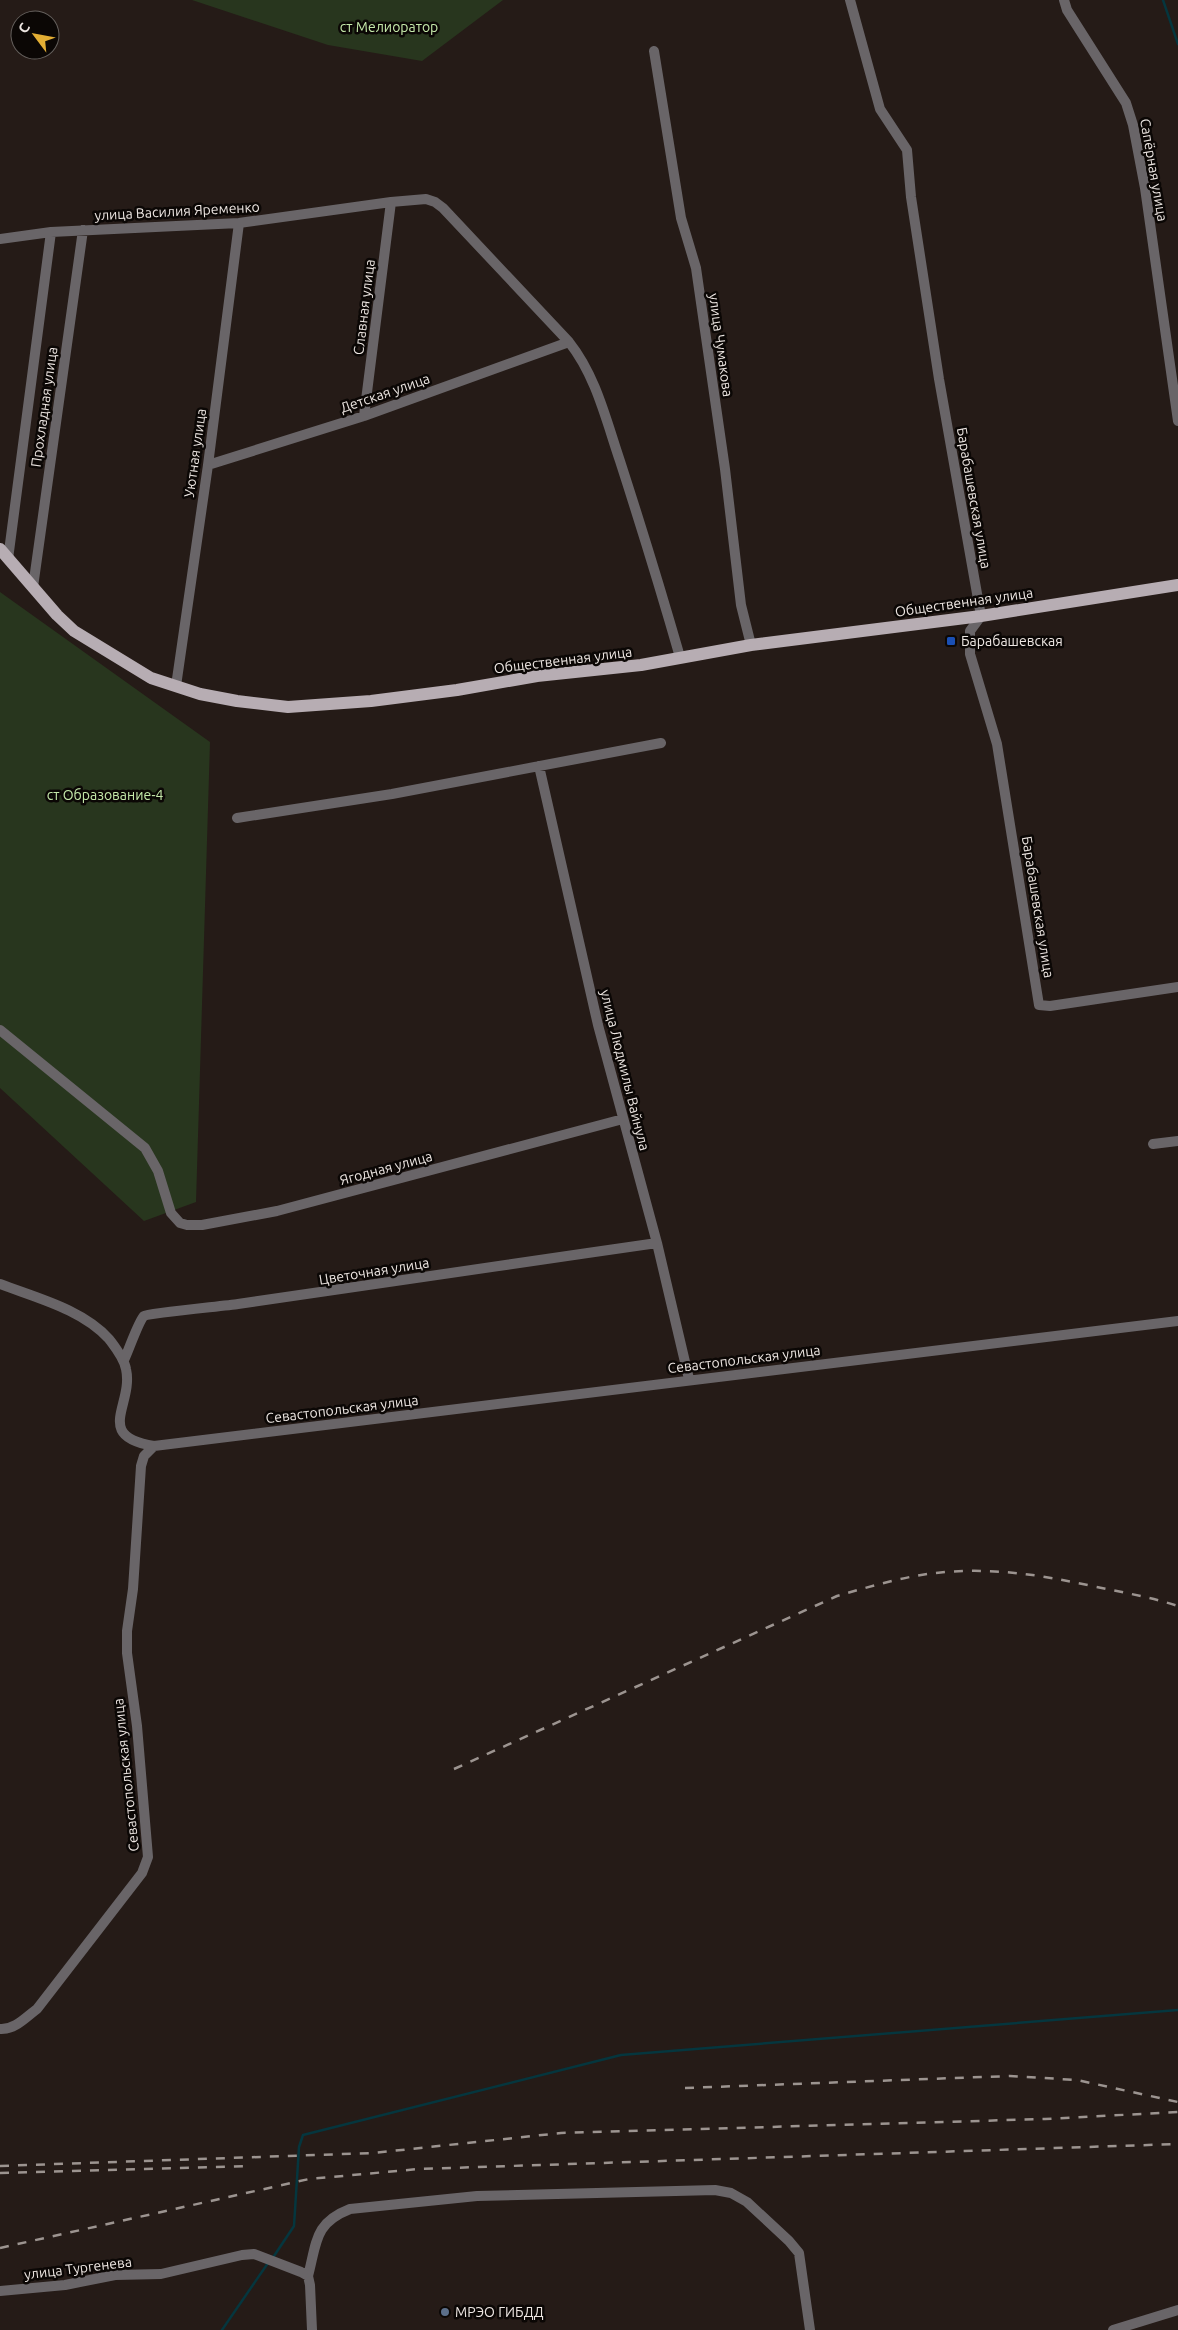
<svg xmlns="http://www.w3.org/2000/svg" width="1178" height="2330" font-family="Ubuntu,sans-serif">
<rect width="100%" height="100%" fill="#251b17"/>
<!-- green -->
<path fill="#28361e" d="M192,0H503L422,61L328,45Z
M0,592L210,742L196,1202L144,1221L0,1088Z"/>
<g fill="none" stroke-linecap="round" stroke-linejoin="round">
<!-- stream -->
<path stroke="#05363e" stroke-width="2.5" d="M1163,0L1178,44
M272,2259L294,2226L299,2147L303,2135L621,2055L1178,2010
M222,2330L268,2263"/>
<!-- minor -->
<path stroke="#696568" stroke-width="10" d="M850,0L880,109L907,150L911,197L939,379L981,616L970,631V654L997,744L1039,1005L1050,1006L1178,987
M1064,0L1067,10L1126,103L1133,125L1145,188L1178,421
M654,51L681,218L696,268L725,469L741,605L751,645
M0,239L51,232L239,223L391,202L426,199L435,202L443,208L569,342C596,376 606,420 620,461C641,526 661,591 680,657
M364,416L391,202
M208,465L364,416L569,342
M8,559L51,232
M33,587L83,230
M176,686L208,465L239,223
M539,766L598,1025L657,1243L689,1379
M237,818L392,794L661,743
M0,1030L145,1148L158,1171L171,1213L180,1223L187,1225H202L277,1211L623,1119
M1153,1144L1178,1141
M0,1284C36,1298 82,1309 109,1339C115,1347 124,1358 126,1369C134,1405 93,1436 154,1446
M124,1360C128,1352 139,1320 144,1316C149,1313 225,1306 238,1304C377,1285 517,1263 657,1243
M0,2029C15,2030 26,2017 37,2009L142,1873L148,1857L137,1726L127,1653V1631L133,1589L141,1466L144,1456L154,1446L1178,1321
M308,2276C317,2242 314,2223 350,2209L477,2196L715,2190L731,2193L747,2202L789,2241L799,2253L810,2330
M0,2291L65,2285L115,2275L161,2274L242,2255L254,2254L301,2272L308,2276L310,2285L312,2330
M1113,2330L1178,2310"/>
<!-- major -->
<path stroke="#b7adb3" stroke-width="12" d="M0,549L57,615L74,631L151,678L200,694L237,701L288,707L371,701L457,690L537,676L641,665L751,645L981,616L1178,585"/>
<!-- rail -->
<path stroke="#9c9490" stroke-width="2.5" stroke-dasharray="9 9" stroke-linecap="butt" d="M454,1769L837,1596C872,1586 908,1575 945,1572C997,1568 1041,1575 1092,1586C1121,1592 1150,1597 1178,1606
M685,2088L1010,2076L1077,2080L1178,2102
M0,2166L373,2153L561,2133L1045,2119L1178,2112
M0,2173L250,2166
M0,2248L309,2179L419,2169L1178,2144"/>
</g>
<!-- markers -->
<rect fill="#1a4fb4" stroke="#0b0705" stroke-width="2" x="946" y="636" width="10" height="10" rx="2.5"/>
<circle fill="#5c6f8a" stroke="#0b0705" stroke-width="2" cx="445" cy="2312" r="5"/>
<g text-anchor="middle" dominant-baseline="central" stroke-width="5" stroke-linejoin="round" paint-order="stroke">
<!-- park labels -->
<g font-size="14" fill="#c5e9aa" stroke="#0b0705">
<text x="389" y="27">ст Мелиоратор</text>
<text x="105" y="795">ст Образование-4</text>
</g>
<!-- street labels -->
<g font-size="14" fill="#ede6e2" stroke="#0b0705">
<text transform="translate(1154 170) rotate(80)">Сапёрная улица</text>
<text transform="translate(177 211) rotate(-3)">улица Василия Яременко</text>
<text transform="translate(364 307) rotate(-83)">Славная улица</text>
<text transform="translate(721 345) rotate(82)">улица Чумакова</text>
<text transform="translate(385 393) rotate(-19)">Детская улица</text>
<text transform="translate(44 407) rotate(-82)">Прохладная улица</text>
<text transform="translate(195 453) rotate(-82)">Уютная улица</text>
<text transform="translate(974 498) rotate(80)">Барабашевская улица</text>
<text transform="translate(964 602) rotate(-8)">Общественная улица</text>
<text transform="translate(563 660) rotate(-7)">Общественная улица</text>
<text transform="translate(1038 907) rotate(81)">Барабашевская улица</text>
<text transform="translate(625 1070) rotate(76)">улица Людмилы Вайнула</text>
<text transform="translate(386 1168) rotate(-15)">Ягодная улица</text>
<text transform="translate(374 1271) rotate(-9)">Цветочная улица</text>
<text transform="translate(744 1359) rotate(-7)">Севастопольская улица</text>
<text transform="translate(342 1409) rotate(-7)">Севастопольская улица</text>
<text transform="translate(126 1775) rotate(-96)">Севастопольская улица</text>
<text transform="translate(78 2268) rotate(-7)">улица Тургенева</text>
</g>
<!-- poi labels -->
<g font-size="14" fill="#ede6e2" stroke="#0b0705" text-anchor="start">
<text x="961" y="641">Барабашевская</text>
<text x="455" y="2312">МРЭО ГИБДД</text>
</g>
</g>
<!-- north arrow -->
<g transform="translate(35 35) rotate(302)"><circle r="24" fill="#0b0705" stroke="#65605d"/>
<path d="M0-4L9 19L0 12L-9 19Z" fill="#e3ae34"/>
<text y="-8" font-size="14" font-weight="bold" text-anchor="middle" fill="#ede6e2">С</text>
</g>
</svg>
